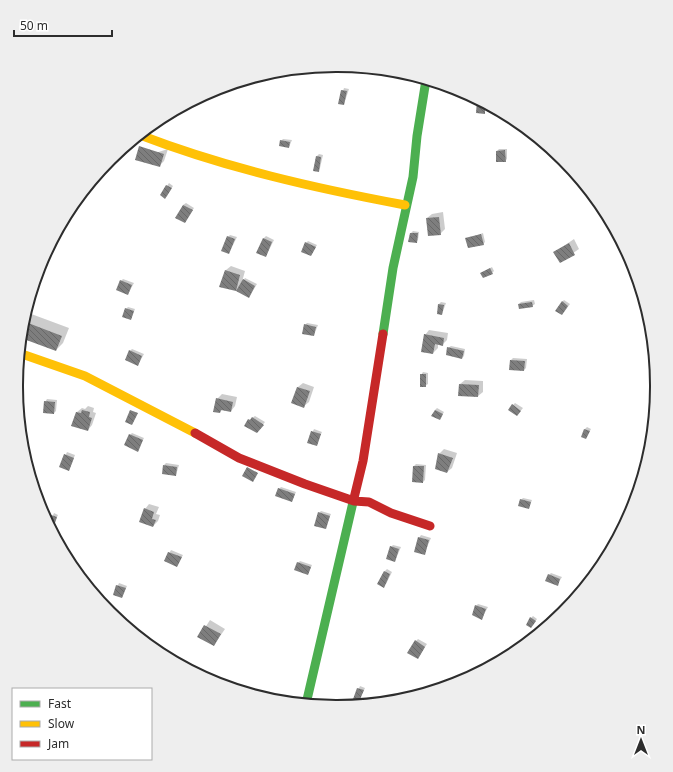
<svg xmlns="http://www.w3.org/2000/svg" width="673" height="772" font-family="'Noto Sans',sans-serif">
<defs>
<pattern id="building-back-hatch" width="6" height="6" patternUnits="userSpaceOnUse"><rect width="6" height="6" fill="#7e7e7e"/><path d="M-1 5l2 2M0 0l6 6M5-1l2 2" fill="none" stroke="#686868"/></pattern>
</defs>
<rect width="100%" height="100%" fill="#fff"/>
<!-- shadow -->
<path fill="#0003" d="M344,88L349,89L344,104L339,103Z
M478,100L487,105L484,113L477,112Z
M283,139L292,140L289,147L281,141Z
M168,149L164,161L159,166L136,159Z
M499,149H507V159L505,161L497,151Z
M319,154L323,155L320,168L318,170H314L317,156Z
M169,183L173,186L167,196L161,195Z
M186,203L194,208L185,222L183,205Z
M443,212L445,229L440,234L427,218L432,214Z
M413,231L419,232L418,240L416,242L411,233Z
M483,233L485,242L483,244L467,239Z
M230,235L237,237L229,253L228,237Z
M266,236L274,240L266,256L264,238Z
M574,239L579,249L560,262L555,252Z
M308,241L317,245L311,255L306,243Z
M231,266L245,271L242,282L245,278L257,284L249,297L237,290L220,286L226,270Z
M492,267L494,271L492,273H481Z
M123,279L134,283L128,294L121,281Z
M534,300L535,304L532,306L519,304L521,302Z
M564,300L570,304L564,312L562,302Z
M441,302L446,303L442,314L439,304Z
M128,307L135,309L131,319L126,309Z
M26,312L69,328L63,343L56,350L21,337Z
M307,323L318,325L314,335L305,325Z
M429,330L448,333L447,340L442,345L438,344V348L433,353L425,335Z
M451,346L465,349L464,356L462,358L448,348Z
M132,349L144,354L138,365L130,351Z
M513,358L527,359L526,368L524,370L511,360Z
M423,372L428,373V384L425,386L421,375Z
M465,380L483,381V392L478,396L460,384Z
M303,383L314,387L309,402L304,406L293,402L298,387Z
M222,394L237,397L235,406L231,411L223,409L220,412L217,399Z
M47,399L57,400L56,411L54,413L45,402Z
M515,403L523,408L519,413L513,405Z
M88,406L94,408L93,412L96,413L92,425L88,430L77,412L82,408L85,409Z
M437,408L444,412L440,419L435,410Z
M255,416L265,422L257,432L249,420Z
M587,427L591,429L586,438L585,429Z
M314,429L322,432L316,445L308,442Z
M132,433L144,438L138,450L130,435Z
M444,449L457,453L452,468L447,472L439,454Z
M67,452L75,455L69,470L60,467Z
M166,463L179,465L176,475L164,465Z
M416,464L426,465L425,480L423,482L414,466Z
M281,487L296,492L292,501L279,489Z
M523,498L532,500L529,508L521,500Z
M149,504L159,507L156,514L160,515L158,521L153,526L145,509Z
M321,511L331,514L325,528L319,513Z
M54,513L58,515L53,525L49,524Z
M421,535L431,538L424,554L419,538Z
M393,545L401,547L395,561L391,547Z
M171,550L183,555L177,566L165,561Z
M300,561L312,565L308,574L298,563Z
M387,569L392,572L386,584L385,571Z
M551,573L562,577L557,585L549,575Z
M119,583L127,586L122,597L114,594Z
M478,604L488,607L482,618L476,606Z
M533,616L537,619L533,625L531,618Z
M210,620L225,629L214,645L199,637Z
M418,639L427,644L419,656L416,641Z
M360,686L365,688L358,703L353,701Z"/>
<!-- building -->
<path fill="url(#building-back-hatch)" d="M341,90L347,91L344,105L338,104Z
M477,100L485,104V114L476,113Z
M280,140L290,142L289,148L279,146Z
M139,146L164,154L160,167L135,160Z
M505,150L506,162H496V151Z
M316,156L321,157L319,172L313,171Z
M166,185L172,188L165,199L160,195Z
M183,205L193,210L185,223L175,218Z
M439,217L441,235L428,236L426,218Z
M410,233H418L417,243L408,242Z
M481,234L484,245L468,248L465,238Z
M227,236L235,239L229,254L221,251Z
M263,238L272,242L266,257L256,253Z
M305,242L316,247L311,256L301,252Z
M569,243L575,255L560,263L553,252Z
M490,268L493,274L483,278L480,273Z
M225,270L240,275L236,291L243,279L255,286L249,298L236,291L219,287Z
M120,280L132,285L128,295L116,290Z
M562,301L568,306L562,315L555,311Z
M532,302L533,307L519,309L518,304Z
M438,304L444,305L442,315L437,314Z
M125,308L134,311L131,320L122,317Z
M23,321L62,336L56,351L21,338Z
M304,324L316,327L314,336L302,334Z
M424,334L444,338L443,346L435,344L433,354L421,352Z
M447,347L464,351L462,359L446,355Z
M129,350L142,356L138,366L125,360Z
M510,360L525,361L524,371L509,370Z
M420,374H426V387H420Z
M459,384L479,385L478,397L458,396Z
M297,387L310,391L304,408L291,403Z
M216,398L233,402L231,412L221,410L220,413L213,412Z
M44,401L55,402L54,414L43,413Z
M512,404L521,411L517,416L508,410Z
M82,410L90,412L89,417L92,418L88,431L71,426L76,412L81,413Z
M130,410L138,413L132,425L125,422Z
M435,410L443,414L440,420L431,416Z
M252,417L264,425L257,433L244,426L248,419L250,420Z
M584,429L590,431L586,439L581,437Z
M311,431L321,434L317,446L307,443Z
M129,434L143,440L138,452L124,445Z
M438,453L453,458L447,473L435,469Z
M64,454L74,458L69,471L59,467Z
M163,465L177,467L176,476L162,474Z
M413,466H424L423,483L412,482Z
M247,467L258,473L253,482L242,476Z
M278,488L295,494L292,502L275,496Z
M520,499L531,502L529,509L518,506Z
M144,508L154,512L152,519L156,520L153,527L139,522Z
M318,512L330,516L326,529L314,526Z
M51,515L57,517L54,526L48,523Z
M418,537L429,540L425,555L414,552Z
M390,546L399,549L395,562L386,559Z
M168,552L182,557L177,567L164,561Z
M297,562L311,567L308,575L294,570Z
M384,571L390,574L384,588L377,584Z
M548,574L560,579L558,586L545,581Z
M116,585L126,588L122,598L113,595Z
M475,605L486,609L482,620L472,615Z
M530,617L536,621L531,628L526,625Z
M204,625L221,634L214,646L197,637Z
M415,640L425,647L418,659L407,653Z
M357,688L364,690L358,704L352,702Z"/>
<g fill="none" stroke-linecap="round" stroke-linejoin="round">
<!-- fast -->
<path stroke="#4caf50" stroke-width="9" d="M383,334L393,268L413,177L417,136L426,80
M306,704L354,498"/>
<!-- slow -->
<path stroke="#ffc107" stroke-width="9" d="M140,135C226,168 314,188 405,205
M19,353L85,376L195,433"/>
<!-- jam -->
<path stroke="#c62828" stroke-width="9" d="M195,433L239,458L305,484L354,501L369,502L391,513L430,526
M354,498L363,461L383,334"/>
</g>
<!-- crop -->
<path d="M0 0H673V772H0ZM336 72H337A313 313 0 0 1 650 385V387A313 313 0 0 1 337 700H336A313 313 0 0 1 23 387V385A313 313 0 0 1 336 72Z" fill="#eee" fill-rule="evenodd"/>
<path fill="none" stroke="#2d2d2d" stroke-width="2" d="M336 72H337A313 313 0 0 1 650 385V387A313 313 0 0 1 337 700H336A313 313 0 0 1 23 387V385A313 313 0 0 1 336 72Z"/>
<!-- legend -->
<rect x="12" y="688" width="140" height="72" fill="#ffffff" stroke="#ababab"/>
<rect x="20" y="701" width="20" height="6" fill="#4caf50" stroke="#ababab"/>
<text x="48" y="708" font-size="12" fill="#2d2d2d">Fast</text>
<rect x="20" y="721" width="20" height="6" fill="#ffc107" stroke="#ababab"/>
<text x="48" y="728" font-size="12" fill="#2d2d2d">Slow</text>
<rect x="20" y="741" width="20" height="6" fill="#c62828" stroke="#ababab"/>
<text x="48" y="748" font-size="12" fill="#2d2d2d">Jam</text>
<!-- north arrow -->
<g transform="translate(641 740)" stroke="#ffffff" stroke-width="3" paint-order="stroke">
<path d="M0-3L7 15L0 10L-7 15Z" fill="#2d2d2d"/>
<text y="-6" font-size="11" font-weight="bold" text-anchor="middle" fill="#2d2d2d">N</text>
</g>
<!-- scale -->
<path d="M14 30v6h98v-6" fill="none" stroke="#2d2d2d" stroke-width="2"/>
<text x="20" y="30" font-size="12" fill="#2d2d2d" stroke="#ffffff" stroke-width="3" paint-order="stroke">50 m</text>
</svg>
